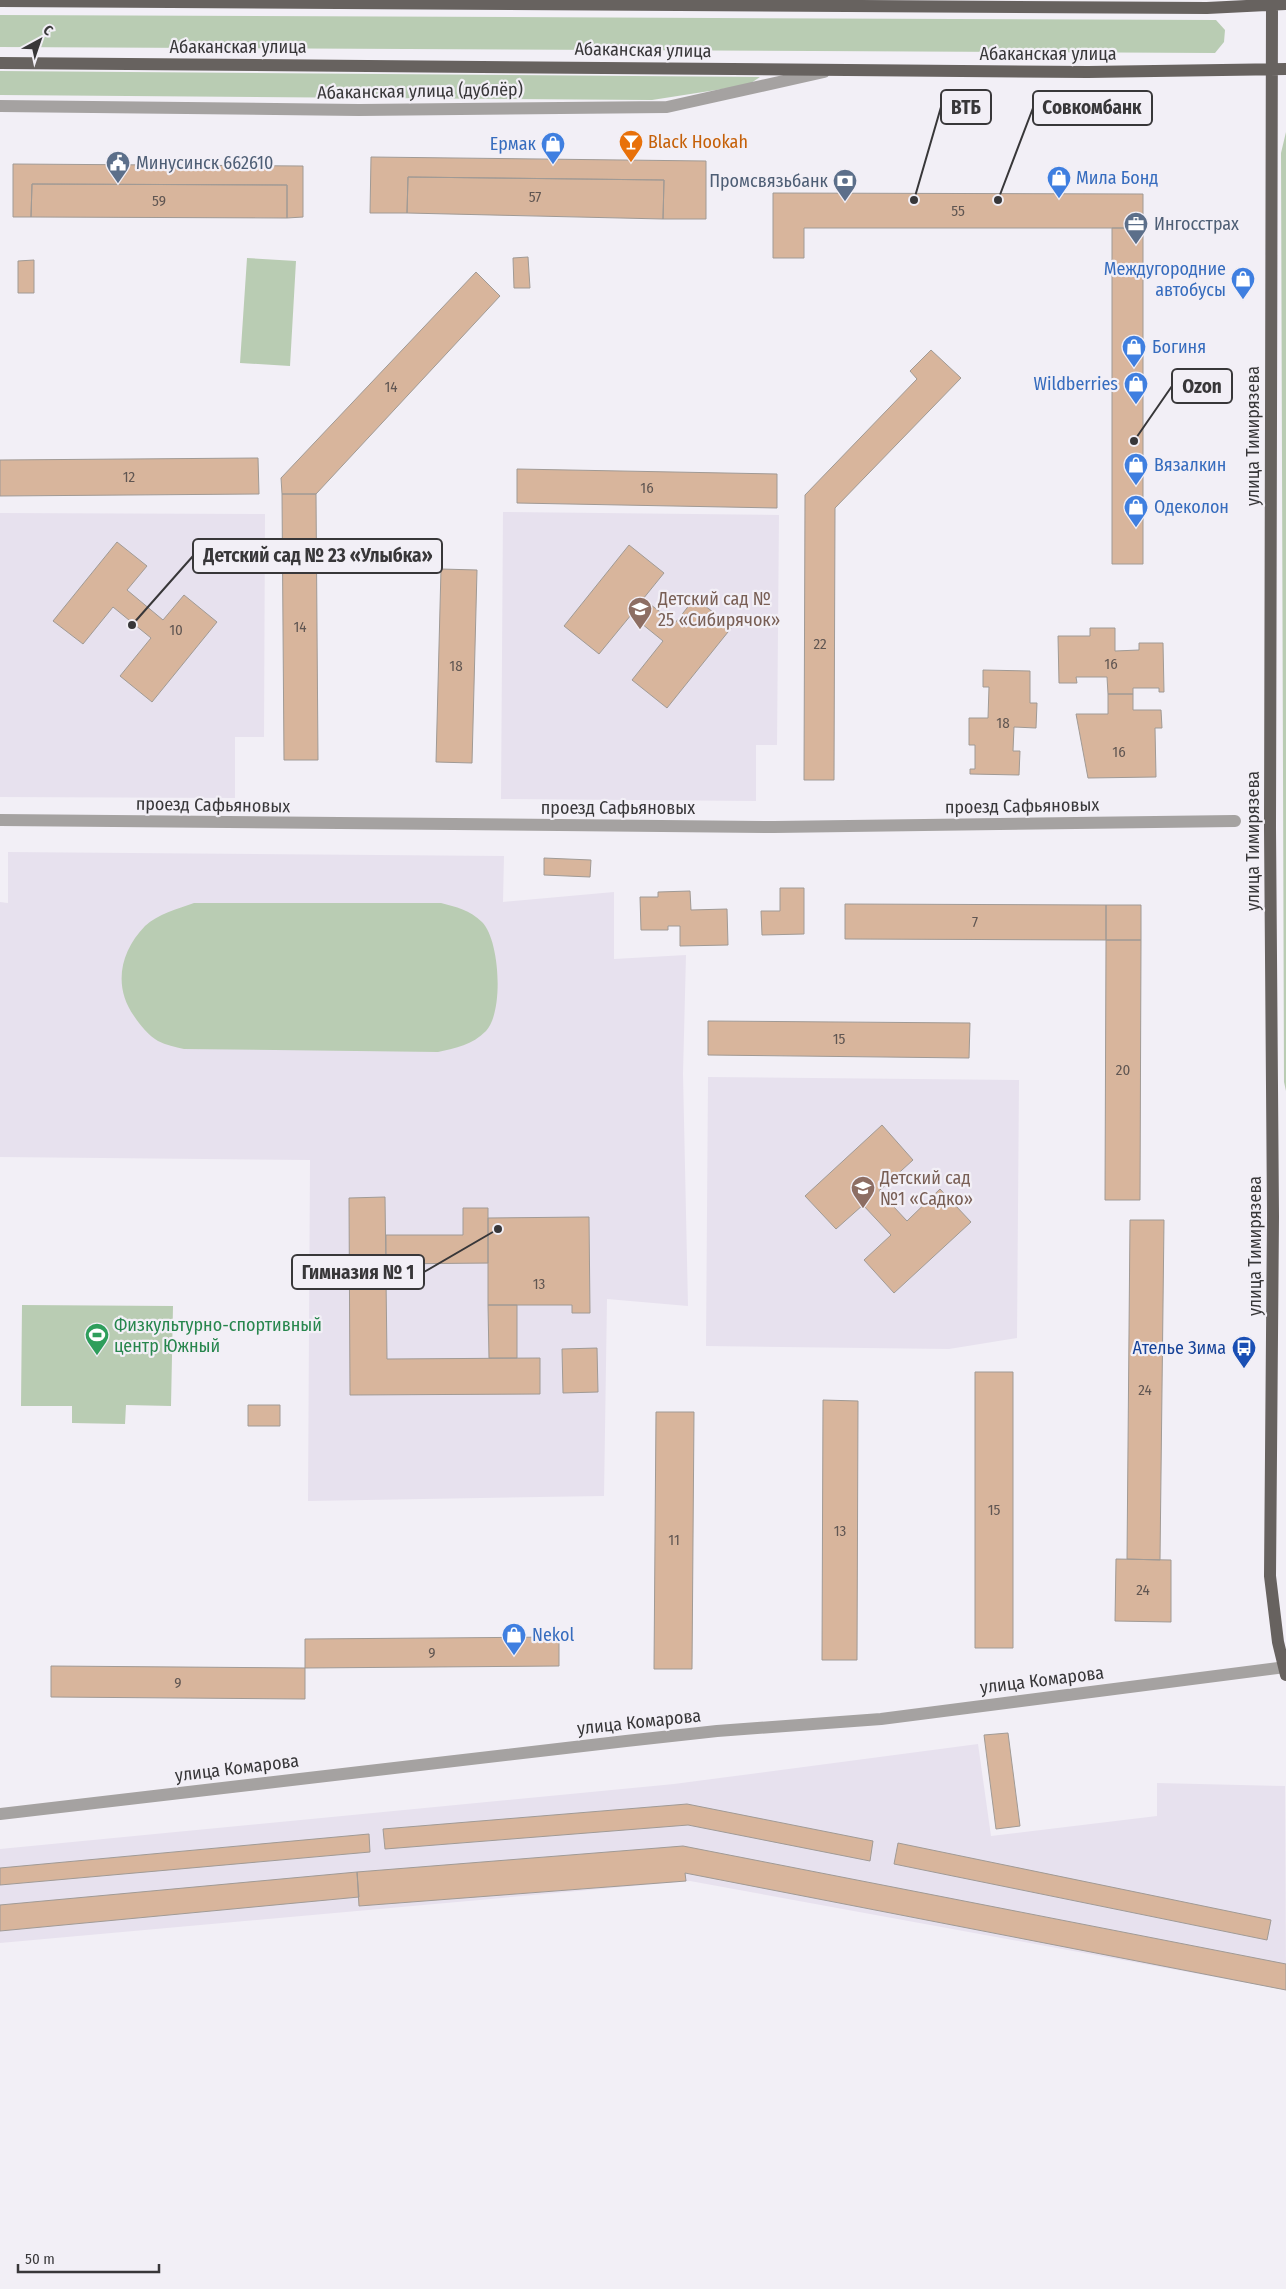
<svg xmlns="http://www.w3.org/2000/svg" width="1286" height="2289" font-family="'Fira Sans Condensed',sans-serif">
<rect width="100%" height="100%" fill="#f2eff6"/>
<!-- built -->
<path fill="#e7e1ee" d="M503,512L779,515L777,745H756V801L501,799Z
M0,513L265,514L264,737H235V798L0,797Z
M8,852L504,856L503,902L614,892V959L686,955L683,1074L688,1306L607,1299L604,1496L308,1501L310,1160L0,1157V902L8,903Z
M708,1077L1019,1080L1017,1338L949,1349L706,1346Z
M978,1744L991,1836L1157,1816V1783L1285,1786L1286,1990L690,1881L0,1943V1849L674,1784Z"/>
<!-- green -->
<path fill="#b9ccb3" d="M0,15L1216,20L1225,30L1224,42L1215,53L0,47Z
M0,71L760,77L748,85L652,100L0,95Z
M1286,132V1091L1284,1082L1281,153Z
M247,258L296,261L290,366L240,363Z
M194,903H441C456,907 470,910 482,922C500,940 504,1012 486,1031C472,1045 456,1048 438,1052L184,1049C175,1047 166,1045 158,1041C149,1036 140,1025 134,1016C113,986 120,952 145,926C158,914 177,909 194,903Z
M22,1305L173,1306L171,1406L126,1405L125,1424L72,1423V1406H21Z"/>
<!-- building -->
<path fill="#d8b59c" stroke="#a09a95" d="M371,157L706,161V219H663L664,180L408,177L407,213H370Z
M13,164L303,166V217L287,218V185L32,184L31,217H13Z
M408,177L664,180L663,219L407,213Z
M32,184L287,185V218L31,217Z
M773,193L1143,194V228H804V258H773Z
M1112,228H1143V564H1112Z
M528,257L530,288H514L513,258Z
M34,260V293H18V261Z
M476,272L500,296L316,494H282L281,478Z
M931,350L961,378L835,508L834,780H804L805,495L917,379L910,371Z
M258,458L259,494L0,496V460Z
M517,469L777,474V508L517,503Z
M282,494H316L318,760H284Z
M117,542L147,566L127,590L163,620L184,595L217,622L152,702L120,676L151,638L113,607L83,644L53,621Z
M629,545L664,573L643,599L675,623L695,598L732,627L667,708L632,680L663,641L631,615L599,654L564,626Z
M441,569L477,570L472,763L436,762Z
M1090,628H1115V651L1139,650V643H1163L1164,692H1159V688H1133V694H1108L1107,677H1076L1077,683H1059L1058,636H1090Z
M983,670L1030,671V703H1037L1036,728L1014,727L1013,751H1020L1019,775L970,774V769H975V745H969V718H988L989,687H983Z
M1108,694H1133V710H1161L1162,728H1155L1156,777L1088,778L1076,714H1108Z
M544,858L591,860L590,877L544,875Z
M780,888H804V934L762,935L761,911H780Z
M690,891L691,910L727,909L728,945L680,946V926H668V930H641L640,897H658V892Z
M845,904L1106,905V940L845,939Z
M1106,905H1141V940H1106Z
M1106,940H1141L1140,1200H1105Z
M708,1021L970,1023L969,1058L708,1055Z
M882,1125L913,1160L879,1191L907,1221L940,1189L971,1222L894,1293L864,1260L891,1235L863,1205L836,1229L805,1196Z
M385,1197L387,1359L540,1358V1394L350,1395L349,1198Z
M463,1208H488V1263L386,1264V1235H463Z
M589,1217L590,1313H572V1305H488V1218Z
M1130,1220H1164L1160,1560L1127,1559Z
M488,1305H517V1358H489Z
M597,1348L598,1392L563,1393L562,1349Z
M975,1372H1013V1648H975Z
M823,1400L858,1401L857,1660H822Z
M248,1405H280V1426H248Z
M656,1412H694L692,1669H654Z
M1116,1559L1171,1560V1622L1115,1621Z
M559,1637V1666L305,1668V1639Z
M51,1666L305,1668V1699L51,1697Z
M1008,1733L1020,1826L996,1829L984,1735Z
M687,1804L873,1841L870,1861L688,1825L385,1849L383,1829Z
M369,1834L370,1852L0,1885V1868Z
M898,1843L1271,1920L1267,1940L894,1864Z
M683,1846L1286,1964V1990L685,1873L686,1881L359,1906L357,1872Z
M357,1872L359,1897L0,1931V1905Z"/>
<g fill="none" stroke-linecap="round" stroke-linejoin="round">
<!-- minor -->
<path stroke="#a5a2a1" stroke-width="12" d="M0,106L359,110L667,107L824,72
M0,820L774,827L1235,821"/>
<!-- tertiary -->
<path stroke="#a5a2a1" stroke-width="12" d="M0,1814L626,1741L717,1731L881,1719L1286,1667"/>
<!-- primary -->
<path stroke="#67625f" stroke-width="12" d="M0,1L1207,8L1286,4
M1272,5L1270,828L1273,1216L1270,1576L1278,1642L1286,1675
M0,63L1088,72L1286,69"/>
</g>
<!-- icons -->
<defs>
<symbol id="bar-pin" viewBox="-11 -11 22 30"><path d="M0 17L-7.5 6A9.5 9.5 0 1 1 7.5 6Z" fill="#e8710a" stroke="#f2eff6"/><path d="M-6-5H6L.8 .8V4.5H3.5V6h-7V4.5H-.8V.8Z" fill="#fff"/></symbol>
<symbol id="shop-pin" viewBox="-11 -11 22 30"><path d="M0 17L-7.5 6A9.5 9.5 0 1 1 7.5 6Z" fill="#3f7fe0" stroke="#f2eff6"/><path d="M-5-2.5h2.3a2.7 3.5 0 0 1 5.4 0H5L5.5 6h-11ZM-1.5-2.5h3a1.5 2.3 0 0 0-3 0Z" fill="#fff"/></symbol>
<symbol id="civic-pin" viewBox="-11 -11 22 30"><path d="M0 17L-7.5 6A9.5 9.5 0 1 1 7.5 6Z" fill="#5c6f8a" stroke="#f2eff6"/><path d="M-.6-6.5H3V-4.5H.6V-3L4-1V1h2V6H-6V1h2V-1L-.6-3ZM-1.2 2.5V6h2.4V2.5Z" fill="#fff"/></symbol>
<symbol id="bank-pin" viewBox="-11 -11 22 30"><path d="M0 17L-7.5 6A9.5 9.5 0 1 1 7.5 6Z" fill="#5c6f8a" stroke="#f2eff6"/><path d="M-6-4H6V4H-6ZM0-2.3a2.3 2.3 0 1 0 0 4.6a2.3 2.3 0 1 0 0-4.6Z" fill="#fff"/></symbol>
<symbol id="office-pin" viewBox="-11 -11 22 30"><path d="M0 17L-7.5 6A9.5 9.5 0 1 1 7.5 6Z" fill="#5c6f8a" stroke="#f2eff6"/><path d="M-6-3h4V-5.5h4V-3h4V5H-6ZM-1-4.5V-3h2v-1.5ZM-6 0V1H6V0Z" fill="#fff"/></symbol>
<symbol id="school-pin" viewBox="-11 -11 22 30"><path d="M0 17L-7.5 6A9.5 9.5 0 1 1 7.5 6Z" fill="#8d6e63" stroke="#f2eff6"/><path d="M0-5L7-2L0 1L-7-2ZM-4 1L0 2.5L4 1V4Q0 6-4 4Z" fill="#fff"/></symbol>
<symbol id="stadium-pin" viewBox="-11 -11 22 30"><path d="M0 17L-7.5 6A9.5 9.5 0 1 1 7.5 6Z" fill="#2e9e5b" stroke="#f2eff6"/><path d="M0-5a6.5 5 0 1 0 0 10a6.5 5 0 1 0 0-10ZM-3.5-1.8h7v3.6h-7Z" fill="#fff"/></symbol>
<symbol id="bus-pin" viewBox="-11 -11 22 30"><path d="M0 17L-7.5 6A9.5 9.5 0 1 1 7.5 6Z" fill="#1a4fb4" stroke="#f2eff6"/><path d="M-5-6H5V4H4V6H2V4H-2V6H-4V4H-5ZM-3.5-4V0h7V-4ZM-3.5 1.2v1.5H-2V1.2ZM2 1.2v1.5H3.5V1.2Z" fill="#fff"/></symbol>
</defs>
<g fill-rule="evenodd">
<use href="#bar-pin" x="617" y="128" width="28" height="38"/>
<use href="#shop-pin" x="539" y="130" width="28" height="38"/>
<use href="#civic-pin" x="104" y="149" width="28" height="38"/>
<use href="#shop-pin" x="1045" y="164" width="28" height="38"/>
<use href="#bank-pin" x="831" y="167" width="28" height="38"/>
<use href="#office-pin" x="1122" y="210" width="28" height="38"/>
<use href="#shop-pin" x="1229" y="265" width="28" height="38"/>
<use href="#shop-pin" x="1120" y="333" width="28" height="38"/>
<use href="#shop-pin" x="1122" y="370" width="28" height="38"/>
<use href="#shop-pin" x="1122" y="451" width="28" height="38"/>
<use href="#shop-pin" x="1122" y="493" width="28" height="38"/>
<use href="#school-pin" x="626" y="595" width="28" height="38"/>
<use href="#school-pin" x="849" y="1174" width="28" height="38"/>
<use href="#stadium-pin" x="83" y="1321" width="28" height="38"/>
<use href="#bus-pin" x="1230" y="1334" width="28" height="38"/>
<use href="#shop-pin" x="500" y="1621" width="28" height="38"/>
</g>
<g text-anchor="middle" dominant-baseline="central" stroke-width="4.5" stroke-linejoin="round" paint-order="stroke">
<!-- number labels -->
<g font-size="15" fill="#605652">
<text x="535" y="197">57</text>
<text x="159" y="201">59</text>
<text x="958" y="211">55</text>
<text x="391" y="387">14</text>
<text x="129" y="477">12</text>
<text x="647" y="488">16</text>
<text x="300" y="627">14</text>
<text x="176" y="630">10</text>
<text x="820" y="644">22</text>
<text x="1111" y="664">16</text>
<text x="456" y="666">18</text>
<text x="1003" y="723">18</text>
<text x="1119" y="752">16</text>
<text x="975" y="922">7</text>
<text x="839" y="1039">15</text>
<text x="1123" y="1070">20</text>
<text x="539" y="1284">13</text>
<text x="1145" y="1390">24</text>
<text x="994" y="1510">15</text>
<text x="840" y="1531">13</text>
<text x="674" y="1540">11</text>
<text x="1143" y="1590">24</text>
<text x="432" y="1653">9</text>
<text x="178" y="1683">9</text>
</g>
<!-- street labels -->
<g font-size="18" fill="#383739" stroke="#f2eff6">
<text x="238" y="47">Абаканская улица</text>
<text transform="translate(643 50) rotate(1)">Абаканская улица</text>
<text x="1048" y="54">Абаканская улица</text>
<text transform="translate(420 91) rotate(-1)">Абаканская улица (дублёр)</text>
<text transform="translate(1253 436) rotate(-90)">улица Тимирязева</text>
<text transform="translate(213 805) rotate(1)">проезд Сафьяновых</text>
<text transform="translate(1022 806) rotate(-1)">проезд Сафьяновых</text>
<text x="618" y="808">проезд Сафьяновых</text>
<text transform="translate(1253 841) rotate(-90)">улица Тимирязева</text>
<text transform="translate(1255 1246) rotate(-90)">улица Тимирязева</text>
<text transform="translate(1042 1680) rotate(-7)">улица Комарова</text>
<text transform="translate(639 1722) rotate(-6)">улица Комарова</text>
<text transform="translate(237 1768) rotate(-7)">улица Комарова</text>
</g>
<!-- food labels -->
<g font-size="18" fill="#c56008" stroke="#f2eff6" text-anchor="start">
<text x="648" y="142">Black Hookah</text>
</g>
<!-- shop labels -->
<g font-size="18" fill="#366cbe" stroke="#f2eff6" text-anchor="start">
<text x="536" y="144" text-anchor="end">Ермак</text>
<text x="1076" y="178">Мила Бонд</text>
<text x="1226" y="269" text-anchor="end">Междугородние<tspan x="1226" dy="21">автобусы</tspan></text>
<text x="1152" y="347">Богиня</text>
<text x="1118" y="384" text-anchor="end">Wildberries</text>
<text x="1154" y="465">Вязалкин</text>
<text x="1154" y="507">Одеколон</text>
<text x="532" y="1635">Nekol</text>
</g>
<!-- service labels -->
<g font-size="18" fill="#4e5e75" stroke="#f2eff6" text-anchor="start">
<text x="136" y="163">Минусинск 662610</text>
<text x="828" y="181" text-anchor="end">Промсвязьбанк</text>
<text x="1154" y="224">Ингосстрах</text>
</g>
<!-- education labels -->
<g font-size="18" fill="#785e54" stroke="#f2eff6" text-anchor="start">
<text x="658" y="599">Детский сад №<tspan x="658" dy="21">25 «Сибирячок»</tspan></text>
<text x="880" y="1178">Детский сад<tspan x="880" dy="21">№1 «Cадко»</tspan></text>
</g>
<!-- leisure labels -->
<g font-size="18" fill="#27864d" stroke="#f2eff6" text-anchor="start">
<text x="114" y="1325">Физкультурно-спортивный<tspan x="114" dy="21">центр Южный</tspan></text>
</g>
<!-- transit labels -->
<g font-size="18" fill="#164399" stroke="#f2eff6" text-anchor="end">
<text x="1226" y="1348">Ателье Зима</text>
</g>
</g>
<!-- callouts -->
<path fill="none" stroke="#383739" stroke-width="2" d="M914 200L941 107M998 200L1033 108M1134 441L1172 386M132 625L193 556M498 1229L424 1272"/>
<g fill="#383739" stroke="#f2eff6" stroke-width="2">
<circle cx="914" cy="200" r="5"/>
<circle cx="998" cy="200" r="5"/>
<circle cx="1134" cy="441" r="5"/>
<circle cx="132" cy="625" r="5"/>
<circle cx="498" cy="1229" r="5"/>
</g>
<g fill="#f2eff6" stroke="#383739" stroke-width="2">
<rect x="941" y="90" width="50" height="34" rx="5"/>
<rect x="1033" y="91" width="119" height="34" rx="5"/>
<rect x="1172" y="369" width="60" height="34" rx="5"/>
<rect x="193" y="539" width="249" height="34" rx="5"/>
<rect x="292" y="1255" width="132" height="34" rx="5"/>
</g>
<g font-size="19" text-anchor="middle" font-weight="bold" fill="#383739">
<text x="966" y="114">ВТБ</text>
<text x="1092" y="114">Совкомбанк</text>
<text x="1202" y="393">Ozon</text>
<text x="318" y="562">Детский сад № 23 «Улыбка»</text>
<text x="358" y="1279">Гимназия № 1</text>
</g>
<!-- north arrow -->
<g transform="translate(40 40) rotate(40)" stroke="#f2eff6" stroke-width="4" paint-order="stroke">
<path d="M0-4L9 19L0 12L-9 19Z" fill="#383739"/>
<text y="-8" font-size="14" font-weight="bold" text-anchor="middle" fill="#383739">С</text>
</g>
<!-- scale -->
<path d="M18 2264v8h141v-8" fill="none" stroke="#383739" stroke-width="2.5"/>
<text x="25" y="2264" font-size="15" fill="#383739" stroke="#f2eff6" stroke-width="4" paint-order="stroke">50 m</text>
</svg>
